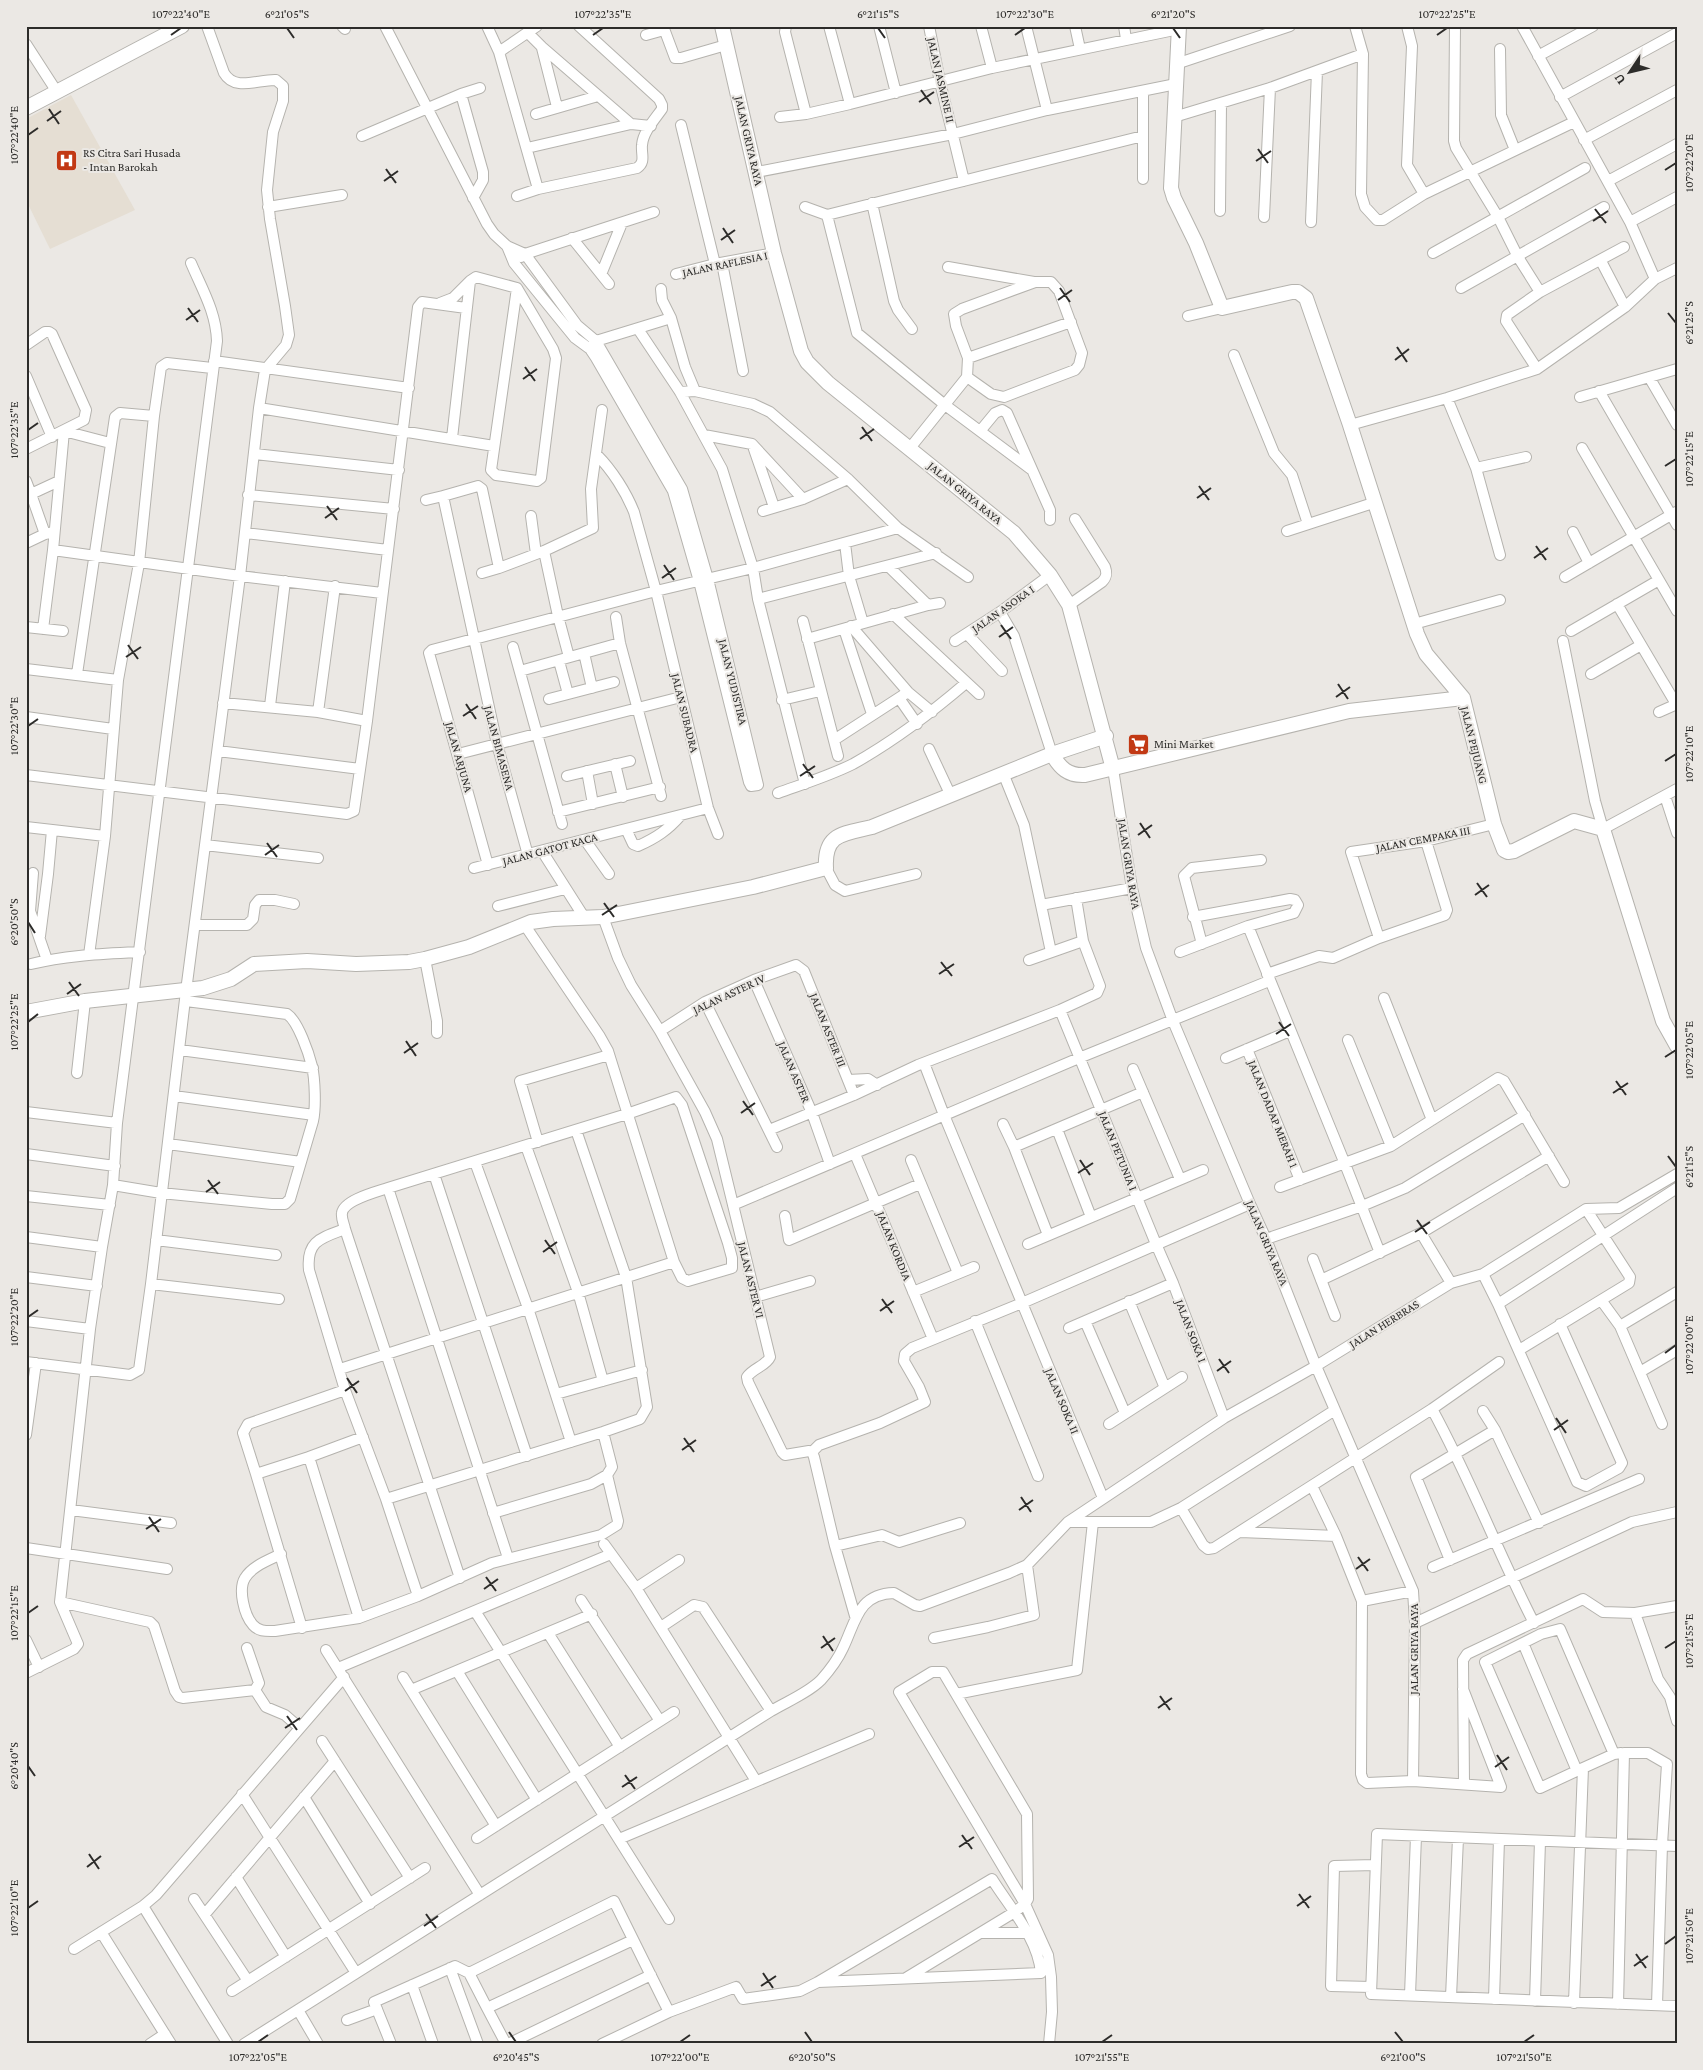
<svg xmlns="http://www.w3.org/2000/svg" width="1703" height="2070" font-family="'Crimson Pro',serif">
<rect width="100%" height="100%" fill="#ebe8e4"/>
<!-- built -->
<path fill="#e5ded3" d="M71,95L135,210L50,249L26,200V119Z"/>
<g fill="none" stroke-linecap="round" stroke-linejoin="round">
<defs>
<path id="street" d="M342,26L345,29
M385,26L487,224L494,234L507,246
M487,26L499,52L538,189
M663,26L675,58H681L726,45
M786,26L785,32L806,114
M829,26L850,104
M879,26L896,93
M929,26L940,82L964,181
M981,26L992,68
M1026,26L1047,110
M1075,26L1080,49
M1124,26L1126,39
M1355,26L1363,54L1361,194L1365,207L1377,220H1383L1424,194L1574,122
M1407,26L1412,46L1407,165L1424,194
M1455,26L1454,141L1456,148L1498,217L1518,257L1540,292
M1522,26L1630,222L1655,279
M528,33L542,47L631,124L651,126
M646,35L664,30
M26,44L57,92
M542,48L557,107
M1500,49L1501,115L1515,150
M499,52L537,26
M1538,56L1593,26
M1176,64L1290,26
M1143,92V179
M461,94L483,172V180L473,198
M1560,97L1677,33
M536,114L598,96
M780,117L806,114L850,104L992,68L1179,29
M1174,117L1270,88L1363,54
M681,125L715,264
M362,136L461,94L480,88
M1584,140L1677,90
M527,148L631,124
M757,172L953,134L1047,110L1176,84
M1608,181L1677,144
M517,196L538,189L637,168C646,162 641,154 642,145C643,132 655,119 662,109V105L659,99L579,26
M872,203L894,301L898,310L912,329
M268,207L342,195
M805,207L827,215L1143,136
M1220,211L1221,103
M827,215L857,333L945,405L1032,470
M1264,217L1270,88
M1311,222L1317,71
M1630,222L1677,197
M572,238L609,284
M507,246L525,254L577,325L596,341L682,489L708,579L758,785L751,786L749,782L699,581L673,491L596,358L590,349L575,338L514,263Z
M1433,253L1585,168
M521,257L525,254L654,212
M1601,261L1625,307
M722,263L743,371
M948,267L1034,282
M602,272L622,223
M676,274L715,264L774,253
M1461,288L1604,207
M661,289L662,300L671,318L685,367L695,391
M440,303L453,298L470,281
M1188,316L1222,308
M638,329L680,392L722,469L753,568L758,599L805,784
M26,345L45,332H49L52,334L86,410L84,420L26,449
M593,345L596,341L671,318
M1234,355L1274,453L1292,475L1308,524
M968,358L1071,322
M214,361L409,388
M1537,369L1506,321L1507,315L1540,292L1624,247
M26,376L52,437
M1649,377L1677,425
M1599,391L1677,525
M680,392L695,391L753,404L770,412L848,479L898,528L968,577
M1580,397L1677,369
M1447,398L1476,468L1500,555
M259,408L494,446
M1350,425L1447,398L1537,369L1625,307L1655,279L1677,268
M981,430L995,413L1002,410L1007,413L1050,510V520
M704,435L752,444L803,499
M452,438L470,281L476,277L517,288L553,349L556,358L541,478L537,481L496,475L491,470L517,288
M910,448L967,377L968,358L956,326L954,314L962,309L1035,282H1051L1059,291L1082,353L1079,365L1075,370L1004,397L991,394L967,377
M1582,448L1677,611
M754,449L774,507
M255,454L399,470
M597,455C612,470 626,492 634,512L656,591L708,808L718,834
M1476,468L1526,457
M26,481L31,494L59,481
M31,494L45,534L54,532
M248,495L394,509
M443,496L478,486L482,489L499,568L482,573
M426,500L443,496L497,744L528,855
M763,511L803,499L848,479
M531,516L536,554
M1287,531L1373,503
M1573,532L1589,563
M245,533L388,550
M26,543L45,534
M845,543L849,576L863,623
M53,550L240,576L382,593
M544,551L558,616L569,657
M888,566L928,605L940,603
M499,568L544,551L593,528L591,489L602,410
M1565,577L1676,512
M758,599L936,553
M1617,604L1676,704
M1069,605L1102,582C1107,577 1107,573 1105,567L1075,519
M1000,612L1014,636L1052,754
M893,614L979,694
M616,617L620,643L661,796
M803,621L838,756
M1414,624L1500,600
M851,626L908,692L932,712
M26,627L63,631
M43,629L53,550L64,431L110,443
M844,629L872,714
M1571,631L1659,580
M967,634L1002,671
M807,639L928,605
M955,641L1000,612L1050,575
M1563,641L1595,801L1603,829L1677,789
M513,647L562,824
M584,653L592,688
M559,661L568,694
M26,669L118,680
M520,671L620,643
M77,674L115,417L120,413L154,416
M1591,674L1641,645
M899,698L917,724
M549,699L614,682
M782,700L820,691
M223,703L318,712L367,721
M270,706L285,581
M318,712L335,586
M1659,712L1677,704
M26,717L113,729
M834,740L908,692
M929,749L951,796
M218,751L360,769
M458,754L681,697
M615,764L623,797
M1113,769L1132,888L1146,948L1173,1021L1250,1204L1266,1239L1316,1366L1413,1591L1415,1623L1413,1781
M587,771L593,804
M1003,773L1024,825L1051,952
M26,775L347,814L354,811L367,721L418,307L422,302L466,308
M567,776L630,761
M778,793C803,784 829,776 853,764C894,741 931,713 966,683
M1665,796L1677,833
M558,812L660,787
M26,827L105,836
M626,829L633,844L638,846C656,838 668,830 681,815
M585,840L609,874
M205,845L318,858
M542,851L584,917
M488,865L429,653L432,650L656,591L753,568L898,528
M474,868L708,808
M826,868L835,885L845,891L916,874
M33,873L30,911L47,960
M1041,905L1132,888
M498,906L565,889
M603,917L618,958L631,985L660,1031L705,1112L717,1139L770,1357C766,1366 753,1368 747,1377L748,1382L782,1452L785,1455L809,1451L812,1452L814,1457L835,1546L855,1616
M195,925H247L253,919L255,905L259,900H275L294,904
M1248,926L1345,1164L1380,1253
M40,936L48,874L52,830
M1379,938L1351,852L1426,841L1494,824
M1202,944L1184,876L1192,868L1261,860
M1180,952L1248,926L1294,913L1298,905L1295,900L1290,899L1193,917
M89,955L105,836L118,680L139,563L154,416L161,367L167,363L212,368
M425,959L437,1021V1033
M1029,960L1083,941
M31,964C67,955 103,954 140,952
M1267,974L1319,956L1333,958L1379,938L1445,915L1447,910L1426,841
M754,980L812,1113L830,1164
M1384,998L1432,1120
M705,1002L777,1147
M1060,1010L1156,1244L1173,1283L1224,1418
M660,1031L705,1002L754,980L796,965L804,971L854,1095
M1348,1040L1391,1146
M1247,1049L1300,1180
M180,1050L313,1068
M1226,1058L1290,1031
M924,1063L944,1115L1103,1498
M1133,1069L1180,1179
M77,1073L85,1001
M848,1080L868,1079L877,1085
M174,1096L314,1115
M26,1112L117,1123
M1003,1124L1014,1147L1048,1235
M1057,1129L1091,1217
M769,1130L854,1095L918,1065L1060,1010L1097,993L1100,986L1083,941L1076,898
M538,1142L520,1081L609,1055
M168,1144L301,1162
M526,1146L578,1292L603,1381
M1014,1147L1143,1092
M26,1154L115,1166
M855,1154L933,1339
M911,1160L958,1273
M475,1162L528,1308L571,1442
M434,1174L527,1456
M113,1185L161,1193L272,1204H285L290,1199L313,1121C316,1108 315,1079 312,1066C309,1054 298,1021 287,1014L186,1001
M1280,1187L1391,1146L1498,1078L1504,1081L1564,1182
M388,1188L508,1558
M26,1196L110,1205
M733,1205L1079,1058L1269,981
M785,1216L789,1240L920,1184
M345,1229C321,1238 306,1241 309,1270L345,1390L386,1499L418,1596
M1421,1233L1451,1283
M26,1237L102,1247
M1266,1239L1362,1206L1405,1188L1525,1115
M156,1240L276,1255
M1028,1244L1203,1170
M1313,1259L1335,1316
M1483,1274L1586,1209L1619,1208L1677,1174
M26,1277L97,1286
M1321,1280L1421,1233L1549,1156
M151,1284L279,1299
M913,1292L974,1267
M755,1297L810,1281
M1601,1300L1620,1326L1662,1424
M1129,1301L1165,1388
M1498,1304L1577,1482L1586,1486L1619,1468L1622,1463L1560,1324
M26,1321L90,1329
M975,1321L1038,1476
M1085,1321L1125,1413
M1620,1326L1677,1292
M1069,1328L1173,1283
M1519,1350L1629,1283L1630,1277L1586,1209
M26,1362L130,1375L139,1370L151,1284L186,991L240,576L259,408L265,370L286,345L289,335L285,306L270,219L267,190L273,132L283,101V86L276,80C259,79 235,92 224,73L207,26
M340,1369L674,1262
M1640,1372L1677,1350
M556,1394L642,1370
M1432,1409C1470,1478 1498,1553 1534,1623
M1483,1411L1495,1430L1539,1523
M1109,1424L1182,1377
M26,1435L36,1363
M812,1452L819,1445L880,1423L925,1402L919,1387L904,1361L905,1354L912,1348L1022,1303L1250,1204
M309,1457L363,1437
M256,1474L243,1433L248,1424L345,1390
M1312,1486L1336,1536L1362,1601L1361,1774L1363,1780L1367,1783L1413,1781L1501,1787L1463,1689
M386,1499L603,1432L640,1419L647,1407L626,1277L576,1130
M1181,1508L1203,1545L1208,1549L1214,1548L1432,1409L1499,1362
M71,1510L171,1523
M493,1513L591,1484L607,1475L612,1467L603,1432
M1068,1522H1151L1181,1508L1335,1410
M1240,1532L1336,1536
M604,1544L636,1588L756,1781
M835,1546L882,1535L899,1542L960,1523
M26,1548L167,1569
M281,1554C269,1560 252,1566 245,1578C238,1589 244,1615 253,1625C259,1632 267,1631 275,1631L359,1618L418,1596L492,1563L601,1535L617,1525L618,1521L607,1475
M1450,1560L1416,1477L1495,1430
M1433,1567L1639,1479
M460,1578L345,1229C344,1224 341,1218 342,1213C344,1200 376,1192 388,1188L627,1114L676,1097L682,1105L728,1243L732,1258V1268L688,1281L682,1278L674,1262L608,1051L599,1035L524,924
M636,1588L679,1560
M581,1600L660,1721
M1362,1601L1413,1591
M60,1602L150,1622L154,1626L175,1691L179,1697L183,1698L255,1690L259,1683L247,1648
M475,1611L669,1919
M1635,1613L1658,1679L1670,1697L1677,1721
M1415,1623L1632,1522L1677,1512
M661,1627L694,1605L703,1607L771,1711
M302,1628L256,1474L309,1457L359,1618
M548,1633L620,1747
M934,1638L988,1627L1034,1615L1027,1565
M26,1640L39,1667
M1523,1643L1577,1771
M326,1650L480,1895
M338,1668L611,1554
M457,1671L537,1800
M26,1673L74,1649L78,1644L60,1602L90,1329L102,1247L113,1185L117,1123L217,341C216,312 202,289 191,263
M403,1677L496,1826
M255,1690L266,1707L285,1715L300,1728
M411,1690L592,1614
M956,1694L1077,1670L1093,1522
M322,1741L410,1878
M1583,1768L1540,1788L1485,1662L1541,1634L1560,1629L1614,1754
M1464,1784L1463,1660L1467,1654L1583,1599L1603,1612L1635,1613L1677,1606
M242,1794L356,1973
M304,1797L370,1904
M477,1838L674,1712
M619,1839L869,1734
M1677,1846L1377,1834L1371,1994L1677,2006
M236,1877L286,1957
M992,1879C1010,1908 1038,1938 1041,1973L818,1982Z
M194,1899L248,1981
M143,1906L228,2044
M205,1914L335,1761
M101,1932L171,2044
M981,1933H1027
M74,1949L143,1906L156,1895L344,1677
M450,1968L478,2044
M469,1973L487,2008L633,1940
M906,1978L1013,1913L1025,1904L1028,1899L1027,1814L943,1672H932L899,1692L1025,1904L1048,1955L1051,1977L1052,2012L1049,2044
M412,1985L433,2044
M1371,1987L1331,1986L1334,1866L1375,1865
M232,1991L425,1868
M1410,1995L1416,1836
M1451,1997L1458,1838
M1494,1999L1499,1839
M1535,2001L1540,1841
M1574,2003L1583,1768L1614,1754L1621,1753
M1618,2004L1624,1753H1648L1667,1764L1662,1845L1657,2005
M487,2008L506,2044
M298,2010L318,2044
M347,2020L377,2009
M150,2044L165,2034
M244,2044L771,1711C788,1701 808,1693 821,1680C829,1671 838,1659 843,1648C856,1621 858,1594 894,1593L915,1605L920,1606L1009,1573L1027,1565L1068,1522L1224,1418L1316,1366L1451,1283L1483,1274L1498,1304L1677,1188
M391,2044L374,2002L455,1966L469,1973L614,1901L669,2012
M508,2044L651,1975
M602,2044L669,2012L736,1987L743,1999L800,1991L818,1982"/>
<path id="secondary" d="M722,26L774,253L801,351L807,362L828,383L1014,533L1050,575L1069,605L1113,769
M1179,26L1171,188L1174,198L1196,243L1222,308L1292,292H1298L1306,298L1350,425L1417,634L1426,654L1463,698L1494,824L1504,850L1508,852L1514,851L1574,821L1603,829L1663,1021L1677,1046
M26,108L182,26
M1052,754C1060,768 1068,776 1085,775L1349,711L1463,698
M26,1012L85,1001L203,988L231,979L254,964L307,961L356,964L409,962L425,959L469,947L531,922L553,919L603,917L753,887L826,868C824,833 843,834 872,827L1052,754L1106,736"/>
</defs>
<!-- street casing -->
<use href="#street" stroke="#b5b3ae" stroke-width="12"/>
<!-- secondary casing -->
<use href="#secondary" stroke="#b5b3ae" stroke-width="16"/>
<!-- street -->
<use href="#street" stroke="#fff" stroke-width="10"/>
<!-- secondary -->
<use href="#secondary" stroke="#fff" stroke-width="14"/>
</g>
<!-- ticks -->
<path fill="none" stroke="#2d2c2a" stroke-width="2" d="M287,28L294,38M878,28L885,38M1173,28L1180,38M171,35L181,28M593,35L603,28M1015,35L1025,28M1437,35L1447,28M921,90L931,104M919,102L934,92M49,109L59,124M47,121L61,111M28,135L38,128M1258,149L1268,163M1256,161L1271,151M386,169L396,183M1665,170L1676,163M384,181L398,171M1595,209L1606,223M1593,221L1608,211M723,228L733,243M721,240L735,230M1060,288L1070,302M1058,300L1072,290M188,308L198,322M1668,313L1676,323M186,320L200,310M1397,347L1407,362M1395,360L1409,349M525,367L535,381M523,379L537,369M862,427L872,441M28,430L38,423M860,439L874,429M1665,466L1676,459M1199,486L1209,500M1197,498L1211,488M327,506L337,520M325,518L339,508M1536,546L1546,560M1534,558L1548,548M664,565L674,580M662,578L676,568M1001,625L1011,639M999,637L1013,627M128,645L138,659M126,657L141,647M1338,684L1348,699M1336,697L1350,687M466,704L476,719M463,716L478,706M28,726L38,719M1665,761L1676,754M803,764L813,778M800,776L815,766M1140,823L1150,838M1138,835L1152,825M267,843L277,857M265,855L279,845M1477,883L1487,897M1475,895L1489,885M604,903L614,917M602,915L617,905M28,922L35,933M941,962L952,976M939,974L954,964M69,982L79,996M67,994L81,984M28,1022L38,1014M1279,1022L1289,1036M1276,1034L1291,1024M406,1041L416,1056M404,1053L418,1043M1665,1057L1676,1050M1616,1081L1626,1095M1613,1093L1628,1083M743,1101L753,1115M741,1113L755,1103M1668,1156L1676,1167M1080,1160L1090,1175M1078,1173L1093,1163M208,1180L218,1194M206,1192L220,1182M1417,1220L1427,1234M1415,1232L1430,1222M545,1240L555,1254M543,1252L557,1242M882,1299L892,1313M880,1311L894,1301M28,1317L38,1310M1665,1353L1676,1345M1219,1359L1229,1373M1217,1371L1231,1361M347,1378L357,1393M345,1391L359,1381M1556,1418L1566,1433M1554,1430L1568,1420M684,1438L694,1452M682,1450L696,1440M1021,1497L1031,1512M1019,1510L1033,1500M149,1517L159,1532M146,1529L161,1519M1358,1557L1368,1571M1356,1569L1370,1559M486,1577L496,1591M484,1589L498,1579M28,1613L38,1606M823,1636L833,1651M821,1648L835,1638M1665,1648L1676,1641M1160,1696L1170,1710M1158,1708L1172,1698M287,1716L297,1730M285,1728L300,1718M1497,1755L1507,1770M28,1766L35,1776M1495,1767L1509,1757M625,1775L635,1789M622,1787L637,1777M962,1835L972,1849M959,1847L974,1837M89,1854L99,1869M87,1867L101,1856M1299,1894L1309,1908M1297,1906L1311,1896M28,1908L38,1901M426,1914L436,1928M424,1926L438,1916M1665,1944L1676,1936M1636,1954L1646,1968M1634,1966L1648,1956M763,1973L773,1988M761,1986L776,1976M509,2032L516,2042M805,2032L812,2042M1395,2032L1403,2042M258,2042L268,2035M680,2042L690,2035M1102,2042L1112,2035M1524,2042L1534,2035"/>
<!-- icons -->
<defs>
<symbol id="hospital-square" viewBox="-11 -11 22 22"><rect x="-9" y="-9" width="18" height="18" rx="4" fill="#c23914" stroke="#ebe8e4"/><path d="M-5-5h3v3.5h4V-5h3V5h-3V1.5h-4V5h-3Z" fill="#fff"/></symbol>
<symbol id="supermarket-square" viewBox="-11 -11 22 22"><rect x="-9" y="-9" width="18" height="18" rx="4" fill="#c23914" stroke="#ebe8e4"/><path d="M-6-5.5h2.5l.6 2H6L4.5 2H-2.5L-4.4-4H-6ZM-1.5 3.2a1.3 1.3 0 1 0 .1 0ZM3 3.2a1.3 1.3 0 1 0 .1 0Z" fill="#fff"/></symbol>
</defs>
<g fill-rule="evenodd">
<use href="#hospital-square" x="54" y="148" width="25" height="25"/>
<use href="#supermarket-square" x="1126" y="732" width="25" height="25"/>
</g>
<g text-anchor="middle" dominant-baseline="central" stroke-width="4" stroke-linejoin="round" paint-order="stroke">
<!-- street labels -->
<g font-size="12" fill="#2d2c2a" stroke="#ebe8e4">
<text transform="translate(941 80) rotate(77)">JALAN JASMINE II</text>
<text transform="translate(749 141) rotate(77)">JALAN GRIYA RAYA</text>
<text transform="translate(725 264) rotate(-12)">JALAN RAFLESIA I</text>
<text transform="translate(965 493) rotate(39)">JALAN GRIYA RAYA</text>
<text transform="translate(1003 609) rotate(-35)">JALAN ASOKA I</text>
<text transform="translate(733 682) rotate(76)">JALAN YUDISTIRA</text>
<text transform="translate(685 713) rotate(76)">JALAN SUBADRA</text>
<text transform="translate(1474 745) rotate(76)">JALAN PEJUANG</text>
<text transform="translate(499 748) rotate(75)">JALAN BIMASENA</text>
<text transform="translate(459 757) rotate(74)">JALAN ARJUNA</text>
<text transform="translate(1423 839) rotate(-11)">JALAN CEMPAKA III</text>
<text transform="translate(550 849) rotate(-15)">JALAN GATOT KACA</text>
<text transform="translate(1129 864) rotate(81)">JALAN GRIYA RAYA</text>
<text transform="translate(729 994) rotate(-25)">JALAN ASTER IV</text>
<text transform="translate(828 1030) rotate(68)">JALAN ASTER III</text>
<text transform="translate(794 1072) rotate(67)">JALAN ASTER</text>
<text transform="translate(1273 1114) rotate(68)">JALAN DADAP MERAH 1</text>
<text transform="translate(1118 1151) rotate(68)">JALAN PETUNIA I</text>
<text transform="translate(1267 1243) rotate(67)">JALAN GRIYA RAYA</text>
<text transform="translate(894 1246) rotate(68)">JALAN KORDIA</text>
<text transform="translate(751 1280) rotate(76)">JALAN ASTER VI</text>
<text transform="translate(1384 1324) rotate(-32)">JALAN HERBRAS</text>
<text transform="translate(1191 1331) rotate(69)">JALAN SOKA I</text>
<text transform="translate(1062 1401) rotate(67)">JALAN SOKA II</text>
<text transform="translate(1414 1649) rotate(-90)">JALAN GRIYA RAYA</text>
</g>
<!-- poi labels -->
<g font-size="12" fill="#2d2c2a" stroke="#ebe8e4" text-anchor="start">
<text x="83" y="153">RS Citra Sari Husada<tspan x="83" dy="14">- Intan Barokah</tspan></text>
<text x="1154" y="744">Mini Market</text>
</g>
</g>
<!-- border -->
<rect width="1703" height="2070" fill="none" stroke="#ebe8e4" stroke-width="55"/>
<!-- north arrow -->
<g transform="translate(1630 72) rotate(235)" stroke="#ebe8e4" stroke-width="4" paint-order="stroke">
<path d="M0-4L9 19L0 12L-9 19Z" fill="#2d2c2a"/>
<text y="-8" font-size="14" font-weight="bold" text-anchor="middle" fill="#2d2c2a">U</text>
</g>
<rect x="28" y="28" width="1648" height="2014" fill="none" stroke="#2d2c2a" stroke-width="2"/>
<g font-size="12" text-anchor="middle" fill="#2d2c2a">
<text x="181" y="18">107°22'40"E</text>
<text x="287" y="18">6°21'05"S</text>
<text x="603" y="18">107°22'35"E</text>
<text x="878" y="18">6°21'15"S</text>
<text x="1025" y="18">107°22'30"E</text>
<text x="1173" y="18">6°21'20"S</text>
<text x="1447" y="18">107°22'25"E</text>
<text transform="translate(14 135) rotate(-90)" y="4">107°22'40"E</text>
<text transform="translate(1689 163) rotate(-90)" y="4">107°22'20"E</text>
<text transform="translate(1689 323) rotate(-90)" y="4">6°21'25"S</text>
<text transform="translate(14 430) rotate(-90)" y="4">107°22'35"E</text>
<text transform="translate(1689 459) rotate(-90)" y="4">107°22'15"E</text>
<text transform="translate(14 726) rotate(-90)" y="4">107°22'30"E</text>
<text transform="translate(1689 754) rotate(-90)" y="4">107°22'10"E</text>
<text transform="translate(14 922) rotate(-90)" y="4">6°20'50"S</text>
<text transform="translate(14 1022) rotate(-90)" y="4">107°22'25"E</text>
<text transform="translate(1689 1050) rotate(-90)" y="4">107°22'05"E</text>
<text transform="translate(1689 1167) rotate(-90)" y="4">6°21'15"S</text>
<text transform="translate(14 1317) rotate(-90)" y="4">107°22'20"E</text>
<text transform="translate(1689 1345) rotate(-90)" y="4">107°22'00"E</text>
<text transform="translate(14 1613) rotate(-90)" y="4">107°22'15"E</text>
<text transform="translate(1689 1641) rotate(-90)" y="4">107°21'55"E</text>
<text transform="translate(14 1766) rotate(-90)" y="4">6°20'40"S</text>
<text transform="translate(14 1908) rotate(-90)" y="4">107°22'10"E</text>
<text transform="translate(1689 1936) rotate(-90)" y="4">107°21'50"E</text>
<text x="258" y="2061">107°22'05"E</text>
<text x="516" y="2061">6°20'45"S</text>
<text x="680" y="2061">107°22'00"E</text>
<text x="812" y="2061">6°20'50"S</text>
<text x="1102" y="2061">107°21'55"E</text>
<text x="1403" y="2061">6°21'00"S</text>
<text x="1524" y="2061">107°21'50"E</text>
</g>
</svg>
